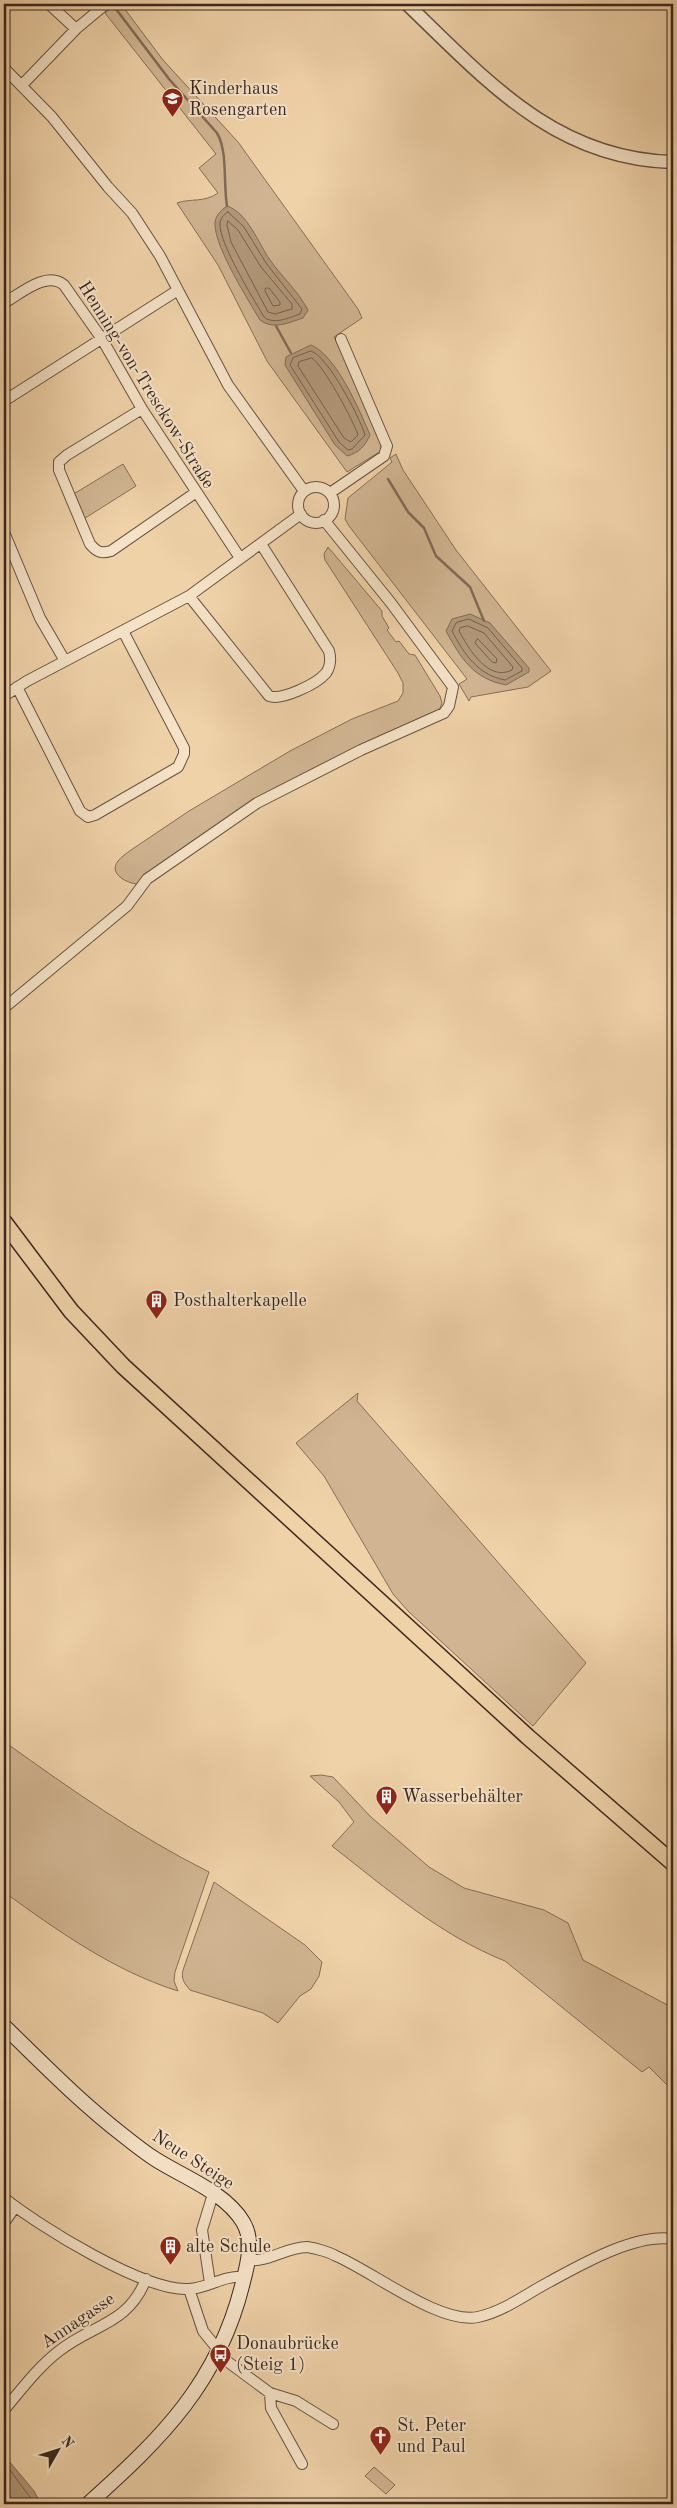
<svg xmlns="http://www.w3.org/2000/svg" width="677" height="2508" font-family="'Old Standard TT',serif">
<rect width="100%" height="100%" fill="#f0d2a9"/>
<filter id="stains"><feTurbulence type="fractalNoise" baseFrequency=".004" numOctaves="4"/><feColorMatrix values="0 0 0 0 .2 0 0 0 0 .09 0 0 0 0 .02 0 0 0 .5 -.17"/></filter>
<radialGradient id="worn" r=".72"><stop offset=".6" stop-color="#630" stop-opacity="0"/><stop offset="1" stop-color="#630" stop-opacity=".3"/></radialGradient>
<!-- green -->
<path fill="#d1b592" stroke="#866e58" d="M116,4H121L163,60L238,142L358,309L362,318L334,337L357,385L381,442V451L347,472L267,361L218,265L177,203C191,198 204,203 218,193L199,168L216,154L105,13Z
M396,454L403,470L456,550L551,671L528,687L471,697L469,701L459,684L467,679L349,526L345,519L348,498L392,462L390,458Z
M123,464L136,486L82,520L72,495Z
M328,547L382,611V616L389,628L387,630L396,642L399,641L409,654L415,655L440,696L442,703L439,711L273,791L137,884C127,883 108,874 118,861C121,857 127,853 131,850L189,811L290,751L352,719L398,701L403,693V683L398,673L325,560L324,554Z
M358,1393L357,1401L586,1663L533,1726L408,1611L393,1594L324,1476L296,1443Z
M6,1743C72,1790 137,1836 209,1872L175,1972L174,1981L178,1991C114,1971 58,1931 4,1892V1748Z
M321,1775L333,1777L371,1817L429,1867L464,1888L544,1910L568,1923L583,1960L673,2008V2091L649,2067L642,2072L505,1961C440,1935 387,1889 332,1846L354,1822L339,1802L310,1776Z
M214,1882L305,1945L322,1962L319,1976L311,1989L300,1996L278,2023L263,2013L190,1990C184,1983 181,1979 183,1970Z
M374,2467L395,2485L386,2494L365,2476Z"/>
<!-- water -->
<path fill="#b2987a" stroke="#826b56" d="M227,206C248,213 258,243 270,260C282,277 298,291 308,310L303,318C288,323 273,330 260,320C247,298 216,249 215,225C214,217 221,210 227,206Z
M311,345C336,355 360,411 370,435C365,446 359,453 347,456L335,445L285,365L286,357Z
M470,614L490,623L529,668V672L506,685C474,679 461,659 446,631L452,619Z
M4,2455L34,2491L41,2504H4Z"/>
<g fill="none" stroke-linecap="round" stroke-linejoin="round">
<!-- shore -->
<path stroke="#76604c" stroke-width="1" d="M228,212L244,227L266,263L302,309L300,314C288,318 274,325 264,317C253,298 219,243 220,224C220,219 224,214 228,212Z
M228,221L238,230L261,267L292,304V309L275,314L268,312L231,242L227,225Z
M266,288H269L280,302V305L273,306L265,291Z
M311,351C328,356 360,418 365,435L352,449L348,450L339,442L290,365L293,358Z
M312,358C324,366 353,420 358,435L351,442L344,438L298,366L299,362Z
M469,619L488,628L522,668V671L505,680C478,675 464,654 452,631L456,623Z
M468,626L484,633L513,667L512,670C488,682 469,649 459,631L460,628Z
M478,639L497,659L496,663L492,662L475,643Z
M4,2462L35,2504"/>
<!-- stream -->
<path stroke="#826b56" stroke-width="2.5" d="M116,9L169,79L217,133C228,152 223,182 227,206
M276,326L291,353
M388,479L408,512L424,528L436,556L470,587L484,621"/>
<defs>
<path id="minor" d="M49,4L76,29
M4,68L52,117L108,187L132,213L160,256L228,385L304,491
M22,85L76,29L106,4
M4,303C20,294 47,270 64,285L102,339L142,409L240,558
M4,401L178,290
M142,409L67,455L59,462V470L90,544C97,552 101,554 111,551L195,493
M298 505a18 18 0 1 1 36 0a18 18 0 1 1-36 0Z
M330,493L384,456L387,446L341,339
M4,532L40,618L65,661
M189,596L269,696C281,701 317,684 326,673C331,666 331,659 329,651L261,544
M17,687L80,811L88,817L95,815L178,767L184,754V748L123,631
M4,696L27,681L189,596L301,514
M4,1008L127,906L147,879L257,803L361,750L444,713L449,706L453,687L391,603L324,520
M4,2198C39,2226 145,2292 189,2289C209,2288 222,2275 245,2277
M4,2223L15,2207
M248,2260C269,2262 287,2247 307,2247C315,2248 329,2252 336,2256C372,2271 440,2325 478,2317C505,2311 526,2294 549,2282C582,2264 636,2233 673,2239
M210,2283L202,2230L213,2194
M189,2289L203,2331L228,2362L270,2393L296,2401L333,2424
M270,2393L271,2408L302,2464
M4,2410C21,2390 38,2367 59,2351C93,2324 128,2325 146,2279"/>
<path id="tertiary" d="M407,4C486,80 555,159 673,162"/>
<path id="secondary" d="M4,2026C43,2064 81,2103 124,2136C134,2144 144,2152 155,2159C183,2177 225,2192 243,2222C254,2240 248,2263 243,2282C219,2382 162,2438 88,2504"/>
<path id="primary" d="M4,1222L71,1311L123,1366L528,1737L673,1863"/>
</defs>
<!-- minor casing -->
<use href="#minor" stroke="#685242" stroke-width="12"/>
<!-- tertiary casing -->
<use href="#tertiary" stroke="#685242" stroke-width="15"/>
<!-- secondary casing -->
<use href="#secondary" stroke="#3a271f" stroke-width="16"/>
<!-- primary casing -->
<use href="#primary" stroke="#3a271f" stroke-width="18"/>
<!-- minor -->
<use href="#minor" stroke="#f5e2c7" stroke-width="10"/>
<!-- tertiary -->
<use href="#tertiary" stroke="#f5e2c7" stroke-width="12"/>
<!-- secondary -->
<use href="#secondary" stroke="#f5e2c7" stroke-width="14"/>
<!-- primary -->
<use href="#primary" stroke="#f0d2a9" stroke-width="15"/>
</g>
<!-- icons -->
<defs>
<symbol id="school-pin" viewBox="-11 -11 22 30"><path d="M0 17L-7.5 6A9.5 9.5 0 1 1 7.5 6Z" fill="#8f2418" stroke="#f5e2c7"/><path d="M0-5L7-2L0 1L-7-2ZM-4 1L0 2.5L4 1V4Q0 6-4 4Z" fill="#fff"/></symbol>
<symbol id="building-pin" viewBox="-11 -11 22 30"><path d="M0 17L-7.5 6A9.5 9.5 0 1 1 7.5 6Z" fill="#8f2418" stroke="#f5e2c7"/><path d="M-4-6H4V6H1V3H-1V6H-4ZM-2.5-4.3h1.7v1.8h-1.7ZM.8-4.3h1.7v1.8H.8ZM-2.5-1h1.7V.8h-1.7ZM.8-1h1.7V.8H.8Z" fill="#fff"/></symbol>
<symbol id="bus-pin" viewBox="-11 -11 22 30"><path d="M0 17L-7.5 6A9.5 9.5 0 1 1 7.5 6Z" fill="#8f2418" stroke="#f5e2c7"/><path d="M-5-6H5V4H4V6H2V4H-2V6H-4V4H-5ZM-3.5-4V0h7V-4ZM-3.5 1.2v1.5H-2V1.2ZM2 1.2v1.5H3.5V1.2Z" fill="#fff"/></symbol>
<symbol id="church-pin" viewBox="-11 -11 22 30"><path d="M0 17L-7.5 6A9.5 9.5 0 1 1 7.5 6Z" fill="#8f2418" stroke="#f5e2c7"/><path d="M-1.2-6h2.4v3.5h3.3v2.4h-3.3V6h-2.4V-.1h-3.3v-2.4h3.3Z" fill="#fff"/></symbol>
</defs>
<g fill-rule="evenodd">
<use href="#school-pin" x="160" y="86" width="25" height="34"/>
<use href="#building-pin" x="144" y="1288" width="25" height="34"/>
<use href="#building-pin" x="374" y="1784" width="25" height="34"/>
<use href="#building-pin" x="158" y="2234" width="25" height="34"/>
<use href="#bus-pin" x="208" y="2342" width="25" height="34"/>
<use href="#church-pin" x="368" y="2424" width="25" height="34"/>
</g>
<g text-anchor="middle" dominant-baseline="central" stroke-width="4" stroke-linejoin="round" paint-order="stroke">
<!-- poi labels -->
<g font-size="18" fill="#3a271f" stroke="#f5e2c7" text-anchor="start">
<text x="189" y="89">Kinderhaus<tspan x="189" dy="21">Rosengarten</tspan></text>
<text x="173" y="1301">Posthalterkapelle</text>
<text x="402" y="1797">Wasserbehälter</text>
<text x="186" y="2247">alte Schule</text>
<text x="236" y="2344">Donaubrücke<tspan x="236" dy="21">(Steig 1)</tspan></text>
<text x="397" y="2426">St. Peter<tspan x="397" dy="21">und Paul</tspan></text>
</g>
<!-- street labels -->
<g font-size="18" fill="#3a271f" stroke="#f5e2c7">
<text transform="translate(146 385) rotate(58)">Henning-von-Tresckow-Straße</text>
<text transform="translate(193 2160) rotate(33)">Neue Steige</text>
<text transform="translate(78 2321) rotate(-34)">Annagasse</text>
</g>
</g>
<!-- margin -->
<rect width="677" height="2508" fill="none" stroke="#f0d2a9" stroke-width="20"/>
<rect x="5" y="5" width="667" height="2498" fill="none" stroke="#3a271f" stroke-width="2.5"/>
<rect x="10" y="10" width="657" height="2488" fill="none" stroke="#3a271f"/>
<!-- north arrow -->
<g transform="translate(58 2450) rotate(51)" stroke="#f5e2c7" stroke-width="4" paint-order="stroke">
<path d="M0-4L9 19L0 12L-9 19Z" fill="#3a271f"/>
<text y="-8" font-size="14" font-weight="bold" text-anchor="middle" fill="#3a271f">N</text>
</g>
<rect width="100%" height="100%" filter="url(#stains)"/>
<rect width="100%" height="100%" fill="url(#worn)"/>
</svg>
